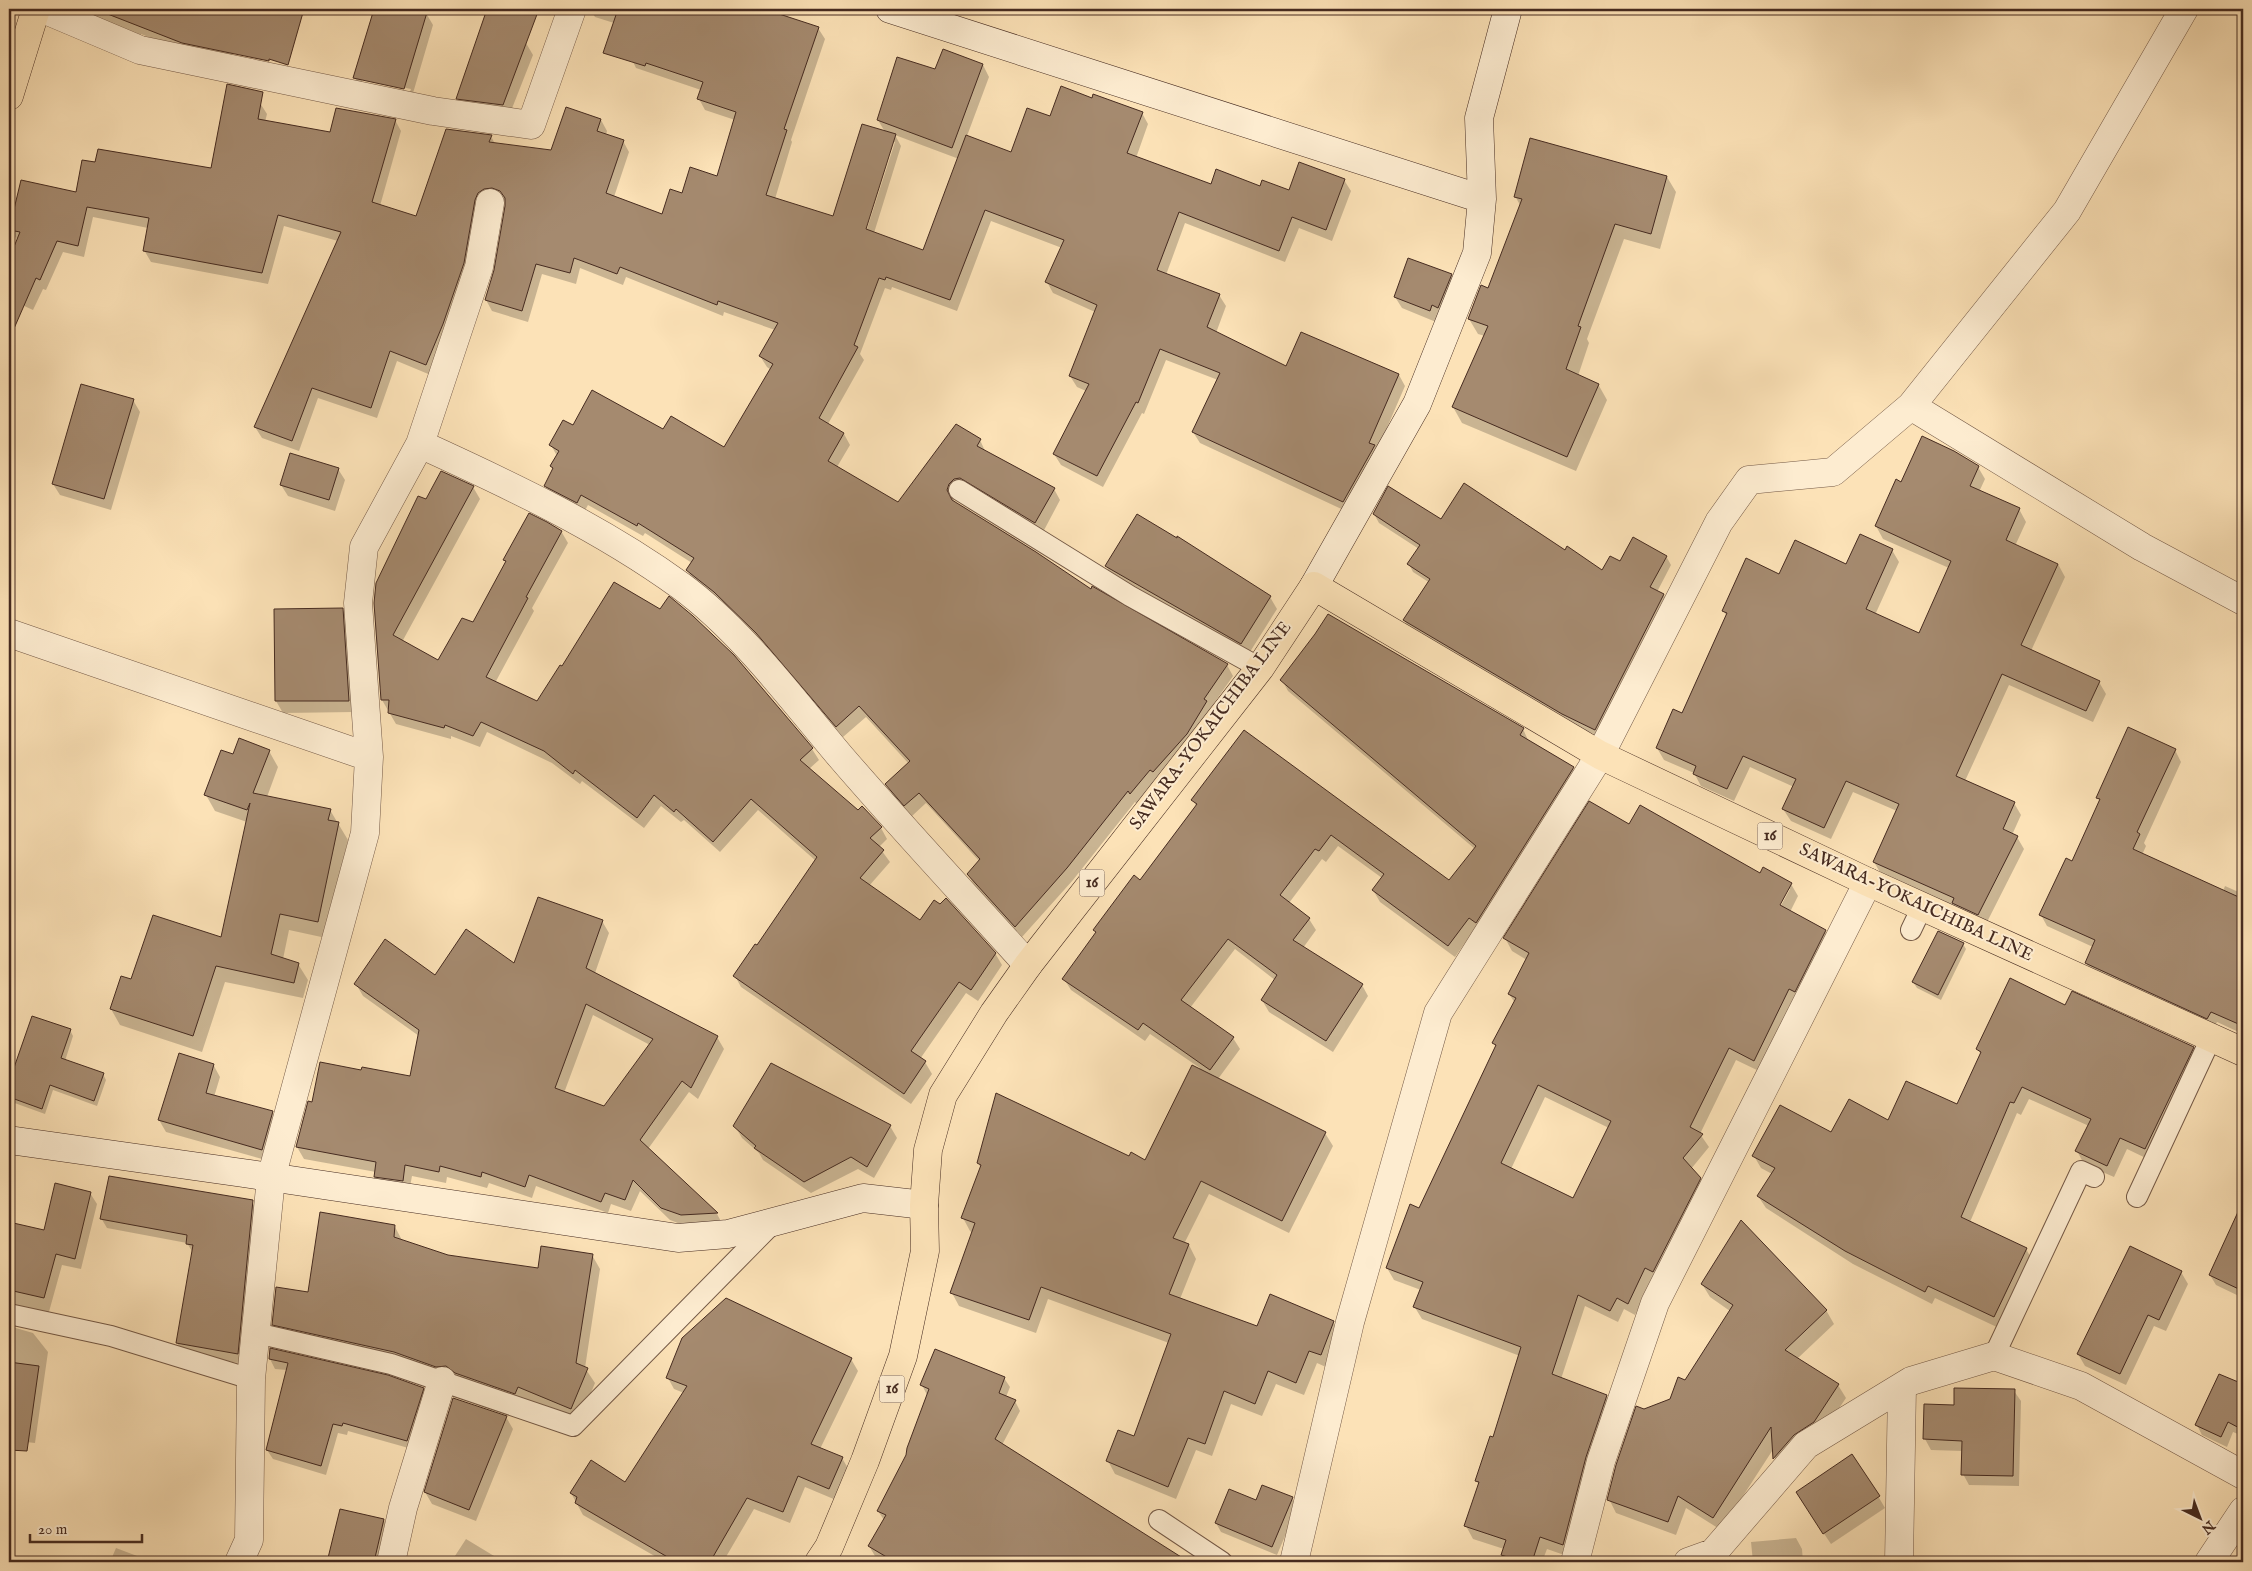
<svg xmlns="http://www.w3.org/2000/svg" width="2252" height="1571" font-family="'IM FELL English',serif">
<rect width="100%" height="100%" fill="#fce2b7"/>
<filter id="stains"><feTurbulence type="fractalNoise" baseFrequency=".004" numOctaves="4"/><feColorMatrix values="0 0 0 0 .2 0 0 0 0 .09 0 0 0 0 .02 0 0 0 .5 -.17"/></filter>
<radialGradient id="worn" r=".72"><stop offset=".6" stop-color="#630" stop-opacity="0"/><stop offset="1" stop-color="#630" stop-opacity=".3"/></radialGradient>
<!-- shadow -->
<path fill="#0003" fill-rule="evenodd" d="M81,9H244L230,62L189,53L141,34L140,40L86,18Z
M375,9H412L426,13L433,25L411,100L361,90L355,78ZM362,79L411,89L410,92L362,82Z
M590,9H760L818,28L825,39L791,140L792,142L775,199L834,218L885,132L878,120L936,70L944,50L983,65L989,77L967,136L1012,153L1051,118L1093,99L1142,113L1148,124L1136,158L1211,186L1261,187L1289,191L1344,180L1351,191L1332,241L1299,228L1285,262L1185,223L1166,275L1219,295L1226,306L1216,333L1287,368L1302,333L1399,375L1405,386L1350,513L1200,443L1193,432L1218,380L1166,360L1144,414L1142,413L1103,487L1061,465L1054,454L1086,391L1077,387L1070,376L1095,312L1053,293L1047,282L1062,248L991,221L957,311L892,287L891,290L885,288L860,354L864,360L828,424L844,434L850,445L837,467L898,504L980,440L986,453L1054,489L1060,500L1042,534L955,496L953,502L1091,591L1227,665L1233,676L1210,709L1212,713L1137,804L1135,802L1073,880L1022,937L975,886L968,875L980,862L926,803L912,816L893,796L887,784L909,764L866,717L843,737L764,645L722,603L694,582L688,571L692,563L645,533L643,536L588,505L583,514L552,497L545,486L553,470L551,466L557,456L551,445L574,427L664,431L725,449L771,370L767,367L760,356L775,330L724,312L723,316L626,277L623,285L580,268L576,284L542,274L528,322L492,311L486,300L496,270L506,201L500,199L433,376L397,361L377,418L318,398L299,451L262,438L255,427L338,241L284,226L268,284L151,262L144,250L148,228L93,217L84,257L63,252L46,290L43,289L33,310L9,299L11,270L9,262L18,241L10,229L77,194L212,170L260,103L267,114L265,122L331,134L395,120L401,131L380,206L416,217L491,136L495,144L552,151L601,120L607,131L606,135L623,141L629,152L614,197L663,216L683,195L718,177L735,120L705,110L699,99L701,90L636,68L614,23L595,17ZM895,135L959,159L924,251L874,233L901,146ZM892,142H895L865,235L863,234Z
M526,43L533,55L509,116L464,110L458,98Z
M1667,177L1676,192L1660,249L1624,239L1587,339L1589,343L1578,376L1598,384L1607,400L1576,471L1462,423L1453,407L1485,336L1478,334L1469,319L1489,290L1520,205L1515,196Z
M1451,275L1458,287L1436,322L1402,308L1395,297Z
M133,400L140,412L111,510L60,495L53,484Z
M1978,467L1985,479L1979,492L2019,509L2026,522L2015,546L2058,564L2065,577L2031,651L2099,682L2106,694L2093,722L2009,685L1965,781L2014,803L2021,815L2012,835L2017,837L2024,849L1985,926L1881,874L1874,862L1897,811L1853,792L1831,839L1791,821L1783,809L1794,787L1750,767L1734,801L1701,786L1694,773L1664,760L1657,748L1682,714L1727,616L1723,611L1780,575L1847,565L1892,550L1899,562L1875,615L1919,635L1949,568L1883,539L1876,526L1902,484Z
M338,469L345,480L335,511L288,496L281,485Z
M473,487L480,499L402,642L438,662L473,623L506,563L504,560L561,531L568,543L532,608L534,611L495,683L538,702L812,749L819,760L809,769L858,812L881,828L887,839L879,847L890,862L869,886L921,921L995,953L1002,965L978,1001L966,993L920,1059L925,1062L932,1074L911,1104L741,987L735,976L757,947L816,861L758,810L720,852L684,820L681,822L661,806L644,828L582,781L580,784L552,763L487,732L480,747L451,736V739L396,724L382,700L375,603L426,501Z
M1374,514L1441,521L1565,552L1602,572L1621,563L1666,556L1671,565L1657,592L1664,595L1668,604L1600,737L1568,722L1409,629L1404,620L1430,583L1413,572L1409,564L1419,549L1379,523Z
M1177,539L1270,597L1277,609L1248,655L1113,578L1106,566Z
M342,609L349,621L355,712L283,713L276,701V610Z
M1282,680L1523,729L1529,742L1573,768L1580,779L1455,957L1380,902L1373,890L1382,878L1338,846L1326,862L1322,859L1289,903L1309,919L1316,930L1303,948L1362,985L1368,996L1333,1052L1269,1012L1262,1000L1275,980L1235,949L1190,1008L1233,1038L1240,1049L1218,1079L1325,1133L1333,1146L1289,1233L1209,1194L1184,1244L1189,1245L1196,1259L1180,1299L1257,1328L1333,1322L1341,1335L1328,1368L1317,1363L1304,1395L1276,1384L1262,1416L1231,1404L1212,1456L1196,1450L1176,1499L1115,1474L1108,1461L1135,1438L1169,1343L1048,1299L1036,1333L959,1306L952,1293L973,1233L970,1231L963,1218L981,1168L978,1163L1129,1158L1146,1161L1200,1068L1150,1034L1145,1041L1071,990L1064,979L1097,933L1095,930L1140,881L1196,806L1193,800L1244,731L1449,882L1475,849L1288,691Z
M2175,750L2181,762L2144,843L2146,846L2142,855L2223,891L2225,886L2243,894V1034L2217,1022L2214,1029L2093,974L2086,963L2093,947L2047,926L2041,915L2073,862L2100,802L2098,798Z
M269,751L278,767L267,797L330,810L348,840L326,938L289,930L283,959L298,964L308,980L303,998L225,982L202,1052L120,1025L111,1009L132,981L222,939L247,822L215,811L206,795L234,756Z
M1630,826L1760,875L1791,884L1798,896L1790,912L1825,931L1832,943L1761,1072L1736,1060L1700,1134L1709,1147L1691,1169L1700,1178L1707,1191L1652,1280L1635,1315L1624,1309L1618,1322L1585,1306L1561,1379L1606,1396L1613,1408L1570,1557L1547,1549L1542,1562H1507L1502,1554L1504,1549L1473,1539L1466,1526L1479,1486L1477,1481L1494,1438L1520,1356L1422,1319L1414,1306L1421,1290L1394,1280L1387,1268L1419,1209L1496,1048L1494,1043L1515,1003L1509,994L1527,960L1512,951L1505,938ZM1787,889H1790L1778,911L1776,910ZM1545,1097L1609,1128L1574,1200L1511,1169Z
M602,921L609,933L595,973L717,1037L724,1049L698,1099L689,1092L648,1149L717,1214L723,1225L688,1227L670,1220L640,1191L631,1211L611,1204L608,1213L536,1186L532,1198L489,1183L487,1188L447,1177L446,1183L412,1176L409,1192L382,1188L375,1177L376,1172L304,1159L297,1147L313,1103L362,1071L411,1077L419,1036L363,996L356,984L435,976L514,965ZM593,1015L650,1045L605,1107L564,1093Z
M1963,944L1966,949L1941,1000L1917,988L1913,982Z
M9,992L12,998L9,1008Z
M2066,1006L2193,1048L2200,1060L2152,1161L2127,1149L2114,1177L2084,1164L2077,1151L2089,1126L2029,1099L2021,1115L2017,1113L1970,1222L2026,1249L2033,1261L2001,1329L1935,1298L1932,1304L1853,1264L1766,1208L1758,1196L1772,1174L1761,1168L1754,1156L1832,1134L1957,1106L1981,1055L1978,1049Z
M33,1017L70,1030L73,1036L65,1061L103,1074L106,1080L97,1106L53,1090L45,1114L9,1101V1085Z
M180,1055L214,1066L220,1077L214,1097L272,1112L279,1124L269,1161L166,1132L159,1120Z
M735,1126H890L897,1138L874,1178L858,1169L811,1193L763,1160L759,1153L742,1138Z
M90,1193L97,1204L81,1269L62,1265L47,1319L9,1315V1223L45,1231Z
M252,1202L258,1212L243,1364L183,1353L177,1343L193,1253L187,1243L107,1228L101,1218Z
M395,1227L403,1242L447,1256L539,1270L592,1255L600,1269L585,1368L595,1383L579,1422L282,1338L273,1324L309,1293Z
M2227,1238L2243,1246V1298L2216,1285L2210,1275Z
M2181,1272L2188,1284L2166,1331L2154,1326L2126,1385L2085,1366L2078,1354Z
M1702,1284L1826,1310L1834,1324L1797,1359L1838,1385L1846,1398L1821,1435L1782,1471L1775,1459L1774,1448L1721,1530L1686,1508L1676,1535L1616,1513L1609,1499L1644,1411L1671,1400L1686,1381L1730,1311L1710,1297Z
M9,1326L33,1333L48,1352L35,1443L9,1440Z
M270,1359L423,1389L428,1398L412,1449L348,1431L347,1435L338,1433L326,1475L273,1459L267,1450L287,1370L275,1369Z
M851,1359L858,1371L820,1449L842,1458L849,1470L836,1500L805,1487L790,1523L754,1509L723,1562H665L583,1515L571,1493L625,1484L684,1393L674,1389L668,1378Z
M2220,1375L2243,1386V1436L2233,1432L2227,1447L2202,1435L2197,1425Z
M1004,1378L1010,1387L1006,1397L1015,1401L1020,1411L1002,1445L1187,1562H886L875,1556L869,1546L884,1520L878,1511L907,1456L927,1395L922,1385Z
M2014,1391L2021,1401L2019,1486L1969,1485L1963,1474V1451L1931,1450L1925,1439L1955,1406Z
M506,1417L513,1429L476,1521L432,1504L425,1492Z
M1878,1496L1885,1508L1831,1544L1804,1504Z
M1292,1498L1297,1508L1277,1555L1221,1532L1216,1523L1256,1502Z
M340,1510L384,1520L389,1531L383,1562H328Z
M1796,1538L1802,1549L1803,1562H1753L1751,1542Z
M466,1539L504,1562H451Z
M116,1548L153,1562H110Z"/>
<!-- building -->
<path fill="#a58a6f" stroke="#462b20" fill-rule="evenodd" d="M101,9H304L288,65L269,59V61L182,43L100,11Z
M374,9H428L404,89L353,78Z
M487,9H539L503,105L456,99Z
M618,9H764L819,27L784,129L787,130L766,195L833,216L862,124L896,134L866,229L923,250L966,135L1011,152L1027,108L1050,116L1061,86L1092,98L1093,94L1143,112L1127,153L1211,184L1216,169L1260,186L1262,180L1289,190L1299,162L1345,179L1326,230L1292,217L1279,251L1179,212L1157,270L1220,294L1207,327L1286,366L1301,332L1399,374L1369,443L1375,445L1343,502L1192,432L1220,373L1160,349L1138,403L1136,402L1097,476L1053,454L1089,384L1069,376L1097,305L1045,282L1064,240L985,210L950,300L886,277L885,280L879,278L854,345L858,347L819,418L844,433L828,461L898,502L956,424L981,439L977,446L1055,488L1035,523L960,478L954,479L949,484L947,490L952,500L1036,552L1091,589L1092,586L1228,664L1204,699L1207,701L1187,734L1153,772L1150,770L1130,794L1128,791L1067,868L1015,927L967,874L980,859L919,793L904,806L885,784L910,761L859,706L836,727L756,633L714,592L686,570L694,558L638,523L637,526L581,495L577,503L544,486L553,468L550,466L559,451L549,445L563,420L573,425L592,390L663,429L671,416L724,447L773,364L759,356L778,323L718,301L717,305L620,267L617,274L574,258L570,273L536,264L522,311L485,300L494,270L505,206V198L500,191L492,188L484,189L478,193L475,200L464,263L443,324L426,365L390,351L371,408L312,388L292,441L254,427L341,232L278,215L262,273L143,251L149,218L87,207L78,246L57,241L40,280L36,278L9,340V259L20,232L9,230L21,180L76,192L82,160L95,162L98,149L211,168L227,84L263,92L258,119L330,132L336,108L396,119L372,202L416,216L446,129L492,135L489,142L551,150L566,107L601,119L597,131L624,140L606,193L662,214L670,189L682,193L690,167L717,176L736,112L697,99L703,82L646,63L645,66L603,53Z
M943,49L983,64L952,148L877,120L897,57L935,69Z
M1530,138L1667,176L1651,234L1615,224L1578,326L1581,327L1566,369L1599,384L1567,457L1452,407L1488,326L1468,319L1481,285L1488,288L1522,199L1514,197Z
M1408,258L1452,274L1438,308L1432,305L1430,311L1394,297Z
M81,384L134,399L104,499L52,484Z
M1922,436L1954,451L1979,466L1970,486L2020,508L2006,540L2058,564L2021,645L2100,681L2086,711L2002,674L1956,776L2015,802L2003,829L2018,836L1978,915L1952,903L1954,898L1873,862L1899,804L1846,781L1824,828L1782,809L1796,779L1743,756L1727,789L1693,774L1696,766L1656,748L1673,709L1682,713L1727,613L1722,611L1746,558L1779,574L1795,540L1846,564L1860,534L1893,549L1866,609L1919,633L1951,561L1875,526L1896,479L1901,482Z
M290,453L339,468L329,500L280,485Z
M441,471L474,486L393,635L438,660L462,618L473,622L506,561L503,560L529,513L547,522L562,531L526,597L528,598L486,677L537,701L560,665L562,666L614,582L660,609L669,596L693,616L734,655L813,748L800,760L858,810L862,806L882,827L870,838L884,850L860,878L920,920L934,900L940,904L946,898L996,953L971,990L959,982L911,1051L926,1061L904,1094L733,976L755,944L757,945L817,857L751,799L713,842L676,809L674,812L654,795L637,818L575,770L573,774L544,751L481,722L473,736L445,725L444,728L388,713L389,700H381L374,603L376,583L418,496L426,499Z
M1464,483L1565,550L1567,546L1602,570L1610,556L1620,561L1633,537L1667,556L1650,587L1664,594L1595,730L1562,714L1403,620L1430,579L1407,564L1420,545L1373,514L1388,486L1441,519Z
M1137,514L1177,538V536L1271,596L1241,644L1105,566Z
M343,608L349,701H275L274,609Z
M1328,614L1524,728L1520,735L1574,767L1476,923L1469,918L1448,946L1372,890L1384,874L1331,835L1319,851L1315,849L1280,895L1310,918L1293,940L1363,984L1326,1041L1261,1000L1277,975L1228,939L1181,1000L1234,1037L1210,1070L1143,1023L1138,1030L1062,979L1096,932L1093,930L1134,875L1140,880L1197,804L1191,800L1244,730L1449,880L1476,846L1280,680L1315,634Z
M2128,727L2176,749L2137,832L2140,834L2133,849L2243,899V1026L2211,1012L2207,1019L2085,963L2095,940L2039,915L2066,858L2072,861L2100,799L2096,798Z
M239,738L270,750L253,793L331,809L328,820L339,822L318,922L280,914L271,954L299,963L294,983L216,966L193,1036L110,1009L121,976L131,979L153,915L221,937L250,803L247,810L204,795L221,750L233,754Z
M1589,801L1629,824L1640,805L1760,873L1763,867L1792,883L1780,905L1826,930L1795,992L1789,989L1754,1061L1729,1048L1690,1127L1703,1134L1683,1158L1701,1178L1653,1272L1645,1268L1628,1304L1617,1298L1610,1311L1578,1295L1552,1374L1607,1395L1586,1457L1563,1545L1540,1537L1532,1562H1524L1501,1555L1506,1540L1464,1526L1479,1482L1475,1481L1490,1436L1493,1437L1521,1347L1413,1307L1423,1282L1386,1268L1410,1204L1419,1208L1496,1045L1492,1043L1516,998L1508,994L1529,953L1503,938ZM1538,1085L1611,1121L1573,1198L1501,1163Z
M538,897L603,920L586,968L718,1036L691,1088L682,1081L640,1140L718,1213L681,1215L661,1208L633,1180L625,1200L605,1193L601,1202L529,1175L525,1187L482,1172L481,1177L440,1166L439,1172L405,1165L403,1181L374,1177L376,1162L296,1147L308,1101L312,1102L320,1062L361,1070L362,1067L410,1076L419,1030L354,984L385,939L435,975L466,929L514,963ZM586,1004L653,1039L604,1106L555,1088Z
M1938,931L1964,943L1938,995L1912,982Z
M2010,978L2065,1005L2072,991L2194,1047L2145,1149L2120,1138L2107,1166L2075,1151L2091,1119L2022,1087L2014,1103L2010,1102L1961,1217L2027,1248L1994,1317L1928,1286L1925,1292L1845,1251L1757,1196L1775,1168L1752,1156L1780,1105L1831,1132L1849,1099L1888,1120L1906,1081L1957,1104L1981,1052L1976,1049Z
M32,1016L71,1029L61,1058L104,1073L94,1101L50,1085L42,1109L9,1097V1082Z
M179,1053L214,1064L206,1093L273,1111L262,1150L158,1120Z
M771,1063L891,1125L867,1167L851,1157L804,1182L754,1148L756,1146L733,1126Z
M1192,1065L1326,1132L1282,1221L1201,1181L1173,1238L1189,1244L1169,1294L1257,1326L1270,1294L1334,1321L1321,1355L1309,1351L1296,1383L1268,1371L1255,1404L1224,1391L1205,1444L1188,1438L1168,1487L1106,1461L1118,1430L1134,1436L1171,1334L1041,1287L1029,1320L950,1293L975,1223L961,1218L981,1165L977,1163L996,1093L1129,1156L1131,1152L1145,1160Z
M109,1176L253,1200L238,1354L176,1343L193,1245L186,1244L187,1235L100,1219Z
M55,1183L91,1192L75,1259L56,1254L44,1298L9,1290V1222L44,1230Z
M2243,1201V1291L2209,1275Z
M320,1212L395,1225L394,1237L448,1255L538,1268L541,1246L593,1254L576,1363L588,1368L571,1409L518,1387L515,1394L455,1373L446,1366L436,1367L394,1352L272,1325L276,1287L308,1292Z
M1741,1220L1827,1310L1785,1350L1839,1384L1814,1422L1794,1435L1773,1459L1771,1427L1713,1518L1678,1496L1668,1522L1607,1500L1616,1465L1636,1406L1644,1409L1670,1399L1678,1377L1685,1380L1733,1305L1701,1284Z
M2130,1246L2182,1271L2159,1320L2148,1315L2120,1374L2077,1354Z
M726,1298L852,1358L811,1444L843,1457L829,1489L798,1476L783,1512L747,1498L710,1562H676L575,1503L577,1497L570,1493L591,1460L625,1482L687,1386L666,1378L682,1338Z
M270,1348L388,1375L424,1388L407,1441L343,1423L342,1426L333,1424L321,1466L266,1450L288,1363L269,1359Z
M935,1349L1005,1377L999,1393L1016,1400L995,1439L1189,1562H895L868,1546L886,1515L877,1511L906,1455L907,1448L929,1389L920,1385Z
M9,1362L39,1366L27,1451L9,1450Z
M2219,1374L2243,1384V1430L2228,1422L2221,1437L2195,1425Z
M1954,1388L2015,1389L2013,1476L1961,1475L1962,1441L1923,1439L1924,1404L1954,1405Z
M453,1398L507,1416L469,1510L424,1492Z
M1852,1454L1880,1496L1823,1534L1796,1492Z
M1262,1485L1293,1497L1272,1547L1215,1523L1229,1489L1256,1500Z
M340,1509L384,1519L374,1562H327Z"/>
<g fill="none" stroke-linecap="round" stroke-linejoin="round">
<defs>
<path id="lane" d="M959,490L1130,596L1260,668
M1911,930L1922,907
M2137,1197L2211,1038
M9,1314L111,1336L251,1379
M256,1333L391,1364L573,1426L775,1221
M1994,1356L2081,1171L2094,1177
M1159,1520L1222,1562"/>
<path id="street" d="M43,9L140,50L433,111L531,125L572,9
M1911,406L2142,547L2243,601
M420,444C510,485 601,528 681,586C742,631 791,698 840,756C901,827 965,895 1028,965
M9,633L369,757
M239,1562L249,1540L251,1379L271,1178L365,833L369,757L358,603L364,547L420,444L479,267L490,203
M391,1562L403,1508L442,1381
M1294,1562L1350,1322L1438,1013L1600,755L1719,522L1749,480L1833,472L1911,406L2067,211L2184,9
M1575,1562L1601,1461L1655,1303L1868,882
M1688,1562L1713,1553L1806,1445L1911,1381L1994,1356L2081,1386L2243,1475
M1899,1562L1902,1387
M2209,1562L2243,1511"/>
<path id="secondary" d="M890,9L1482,199
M1314,586L1417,404L1477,253L1482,199L1479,118L1508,9
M9,1140L243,1173L678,1238L728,1234L863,1198L924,1205"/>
<path id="primary" d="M819,1562L829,1547L865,1461L903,1356L925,1251L924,1205L928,1150L943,1095L994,1013L1028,965L1260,668L1314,586L1600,755L1868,882L2243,1052"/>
<path id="highway" d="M9,96L36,9"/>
</defs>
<!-- lane casing -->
<use href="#lane" stroke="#745946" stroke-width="22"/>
<!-- street casing -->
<use href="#street" stroke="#745946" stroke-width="29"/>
<!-- secondary casing -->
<use href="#secondary" stroke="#462b20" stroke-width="29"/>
<!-- primary casing -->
<use href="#primary" stroke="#462b20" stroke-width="29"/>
<!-- highway casing -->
<use href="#highway" stroke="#462b20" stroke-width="29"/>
<!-- lane -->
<use href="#lane" stroke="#fdecd0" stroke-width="20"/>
<!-- street -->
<use href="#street" stroke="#fdecd0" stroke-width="28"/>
<!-- secondary -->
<use href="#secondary" stroke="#fdecd0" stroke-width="28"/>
<!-- primary -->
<use href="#primary" stroke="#fce2b7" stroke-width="28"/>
<!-- highway -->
<use href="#highway" stroke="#fce2b7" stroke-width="28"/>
</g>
<g text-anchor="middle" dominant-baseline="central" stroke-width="4" stroke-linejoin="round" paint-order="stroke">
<!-- shield labels -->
<g fill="#fdecd0" stroke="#7d6555" stroke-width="1">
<rect x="1757.5" y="822.5" width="25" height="27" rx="4"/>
<rect x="1079.5" y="869.5" width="25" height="27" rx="4"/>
<rect x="879.5" y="1375.5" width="25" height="27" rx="4"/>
</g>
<g font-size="16" font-weight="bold" fill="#462b20">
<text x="1770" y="836">16</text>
<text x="1092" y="883">16</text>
<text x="892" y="1389">16</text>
</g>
<!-- street labels -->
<g font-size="18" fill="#462b20" stroke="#fdecd0">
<text transform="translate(1211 726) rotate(-53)">SAWARA-YOKAICHIBA LINE</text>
<text transform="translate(1916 903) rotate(25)">SAWARA-YOKAICHIBA LINE</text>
</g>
</g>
<!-- margin -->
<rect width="2252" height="1571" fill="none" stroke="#fce2b7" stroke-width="30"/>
<rect x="10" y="10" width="2232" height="1551" fill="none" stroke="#462b20" stroke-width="2.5"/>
<rect x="15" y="15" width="2222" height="1541" fill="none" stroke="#462b20"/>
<!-- north arrow -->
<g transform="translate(2200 1518) rotate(138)" stroke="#fdecd0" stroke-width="4" paint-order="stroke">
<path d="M0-4L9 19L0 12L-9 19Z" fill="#462b20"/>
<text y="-8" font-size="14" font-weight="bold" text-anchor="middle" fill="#462b20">N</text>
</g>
<!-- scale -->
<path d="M30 1534v8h112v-8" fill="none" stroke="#462b20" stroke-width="2.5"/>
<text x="38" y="1534" font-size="15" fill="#462b20" stroke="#fdecd0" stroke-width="4" paint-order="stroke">20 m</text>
<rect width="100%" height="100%" filter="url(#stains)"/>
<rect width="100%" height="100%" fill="url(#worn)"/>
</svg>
